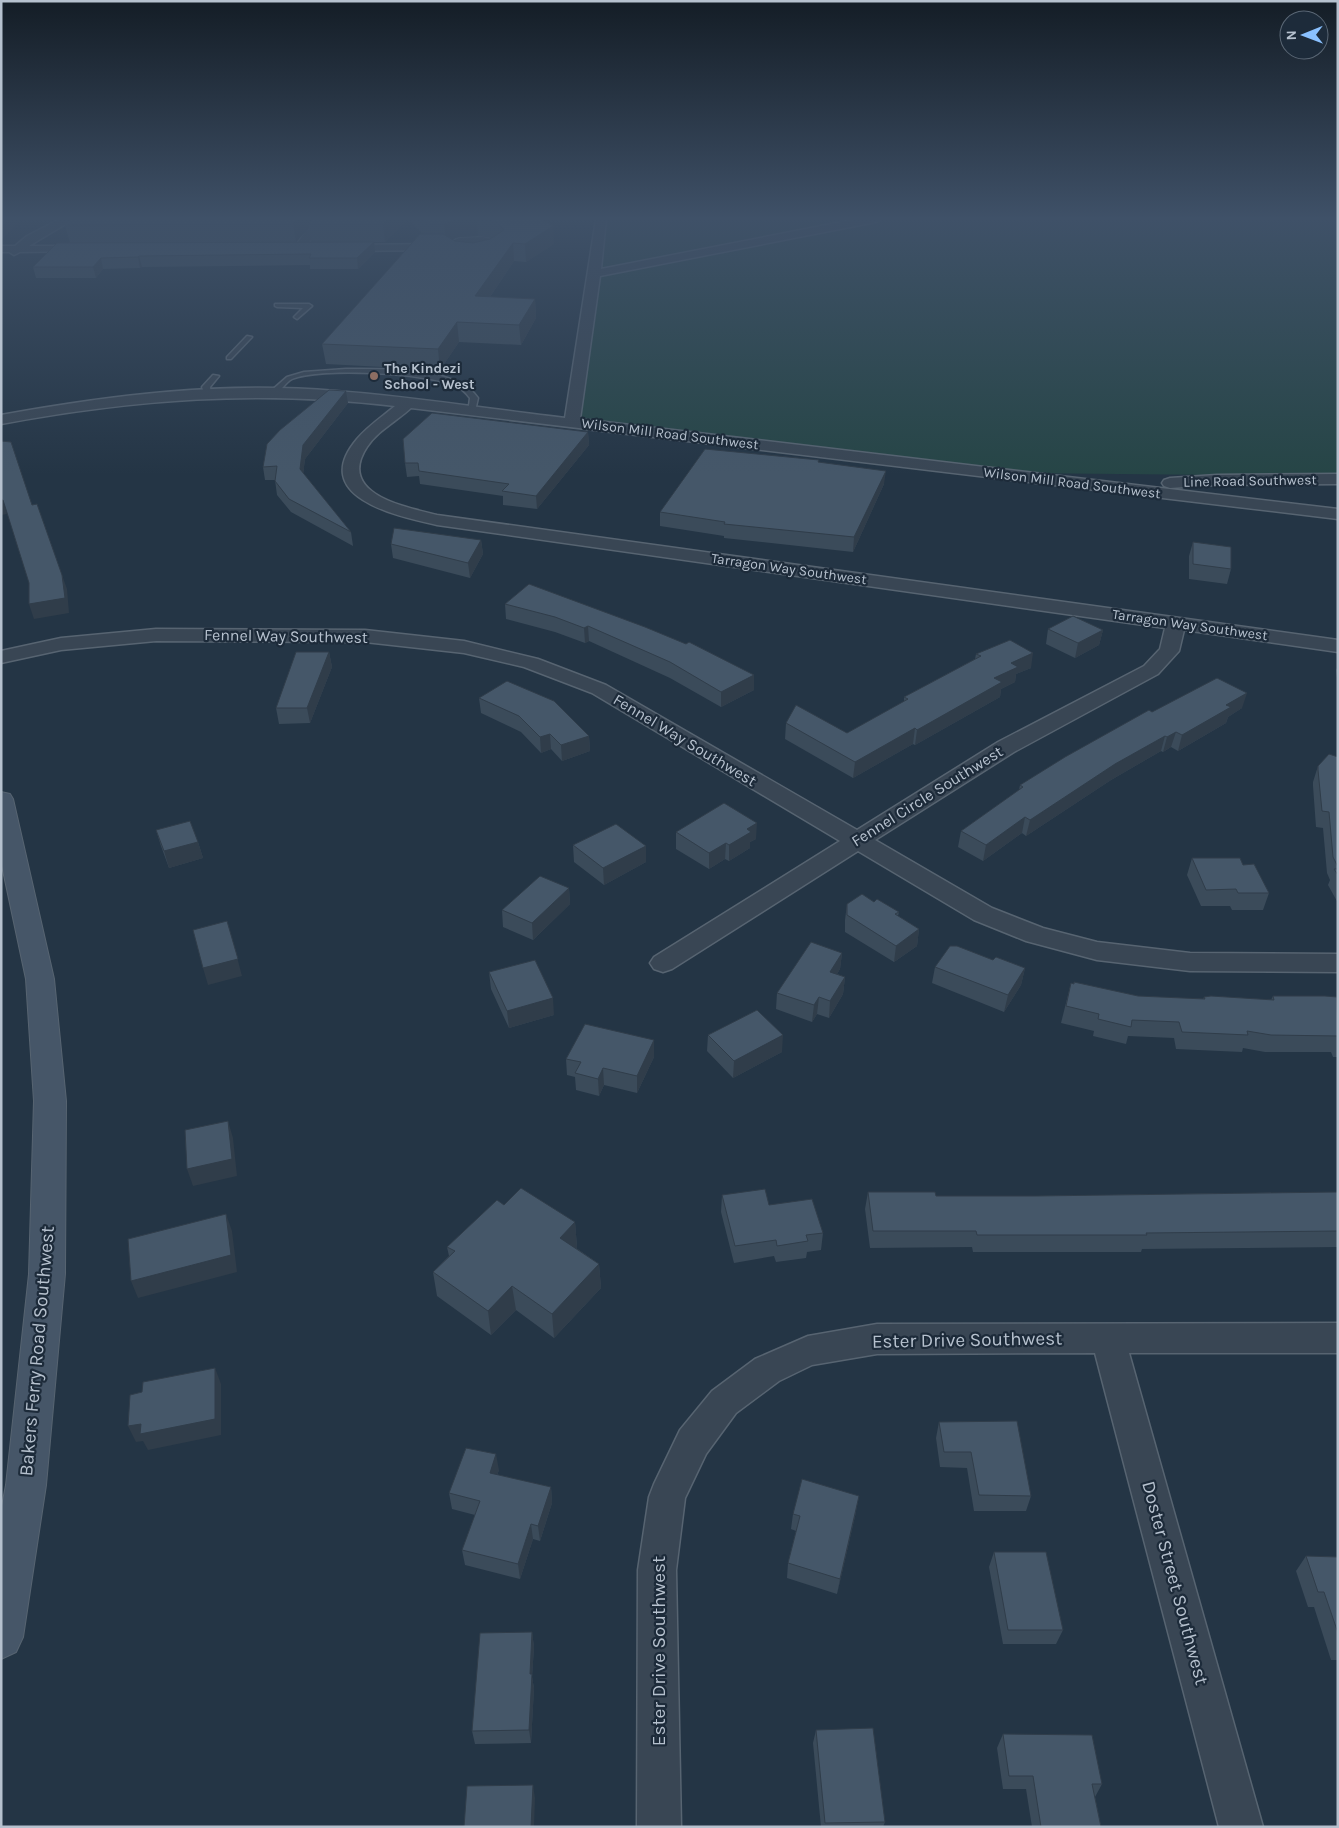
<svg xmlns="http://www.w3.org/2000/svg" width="1339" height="1828" font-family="Karla,sans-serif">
<rect width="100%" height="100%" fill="#243545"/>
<!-- green -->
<path fill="#264546" d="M597,219H1338V476L1004,473L564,422L590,322Z"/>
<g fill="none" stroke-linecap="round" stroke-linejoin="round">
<defs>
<path id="lane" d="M275,304H309L312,306L297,319L294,317L303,308L277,307L275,306Z
M247,336L252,337L231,359H227V357Z
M346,369C382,369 456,366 478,398L475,411L468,413L470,398C466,393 462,388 456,386C428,373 319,367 292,379C286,382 282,389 278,393L271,391L287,377L304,372Z
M213,375L219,376L210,387L211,395H205L202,387Z"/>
<path id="street" d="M60,219H74L29,246H84L90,249L88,251L20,252L14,255L9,252H1V246H15L27,236Z
M326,219H340L314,235L304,250H296L294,248L306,231Z
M596,219H606L601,269L857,219H881L876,222L600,276L580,419L1338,509V519L411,408C397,421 377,431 367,447C336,494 405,507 437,515L1338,640V652L1184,630L1179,651L1158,674L1014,752L875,840L992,908L1043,928L1097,942L1190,953L1338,954V972L1190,971L1097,960L1026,941L974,920L858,851L672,969L663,972L654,969L650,963L654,957L840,841L592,693L524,667L464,653L365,642L156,641L61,650L1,663V651L61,638L156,629L365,630L464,641L538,659L606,685L857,830L998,742L1144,666L1160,649L1165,628L437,525C397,516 308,497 357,439C368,426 382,417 395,406C258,390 136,399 1,424V415C111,395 224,381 336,391C413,397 489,409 565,418Z
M483,237L498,241L503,248C490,262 457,263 444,250L341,251L335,248L341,245L444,244L460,238ZM483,243L491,247C480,252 466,254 455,248L462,244Z
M1338,474V484L1217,485L1170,488L1164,486L1162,483L1164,480L1170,478L1217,475Z
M1338,1323V1353H1129L1263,1827H1219L1095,1353L877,1354L812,1365L779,1381L736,1413L706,1454L685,1498L676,1570L681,1827H637L638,1570L649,1497L654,1484L680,1430L712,1391L755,1359L808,1336L877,1324Z"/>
<path id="secondary" d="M1,792L10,794L13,799L54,979L66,1101L65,1274L46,1485L23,1637L16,1652L1,1659V1511L6,1485L29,1274L34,1101L26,979L1,861Z"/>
</defs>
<!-- lane casing -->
<use href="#lane" stroke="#576471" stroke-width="3"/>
<!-- street casing -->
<use href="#street" stroke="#576471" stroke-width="3"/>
<!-- secondary casing -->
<use href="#secondary" stroke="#576471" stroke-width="2"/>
<!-- lane -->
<use href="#lane" fill="#394654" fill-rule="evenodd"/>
<!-- street -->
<use href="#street" fill="#394654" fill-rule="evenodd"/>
<!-- secondary -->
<use href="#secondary" fill="#465668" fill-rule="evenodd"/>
</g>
<!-- wall -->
<path fill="#3b4b5a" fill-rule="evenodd" d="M71,219H542L554,244L526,262L514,261L490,297L535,299L536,318L521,345L459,342L440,370L326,364L322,344L423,234L408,219L385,242H374L375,252L358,269H310V265L142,267L140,268L103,269L96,278H36L33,267L70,243L65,225ZM309,228L311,242H296ZM478,236L492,238L490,239L473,243L455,241L452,239L458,237Z
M346,391L348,403L305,459L303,474L351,532L353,546L291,512L277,495L275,480H265L263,467Z
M588,432L589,445L537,509L503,505V496L420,484L419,476L407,477L405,463Z
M819,462L884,484L853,552L724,538V536L660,526V512Z
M481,540L483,554L470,578L393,558L391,544Z
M1193,542L1231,569L1227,584L1189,579V556Z
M529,584L754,690L721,707L670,678L589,641L585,643L555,632L506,619L505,604Z
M1048,629L1103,630L1099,645L1075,658L1046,644Z
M329,652L332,667L310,723L279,724L276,708Z
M976,654L1031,668L1016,674L1015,682L1001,689L1000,697L915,745L913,744L853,778L785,739L786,723L847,733L904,702V697L975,659Z
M1338,666V686L1336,670Z
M479,698L589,736L590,751L562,761L551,749L541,753L521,732L481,713Z
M1242,708L1228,717L1226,723L1178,751L1171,747L1163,752L1161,751L1111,780L1026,836L1022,833L983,861L958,847L961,831L1019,790L1020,785L1152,712Z
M1338,757V903L1328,885L1330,880L1327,873L1323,828L1316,827L1313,786V782L1318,766Z
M156,830L198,842L203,858L169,868L161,846Z
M676,832L756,839L750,842V848L729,861L725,859L709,869L676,849Z
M573,845L646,862L604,885L574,862Z
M1192,858L1243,865L1269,893L1263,910H1232L1230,906H1201L1187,875Z
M569,888L570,904L533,940L503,927L502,910Z
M874,902L899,912L898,916L919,929L917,946L894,962L845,932V920L847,904Z
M842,953L840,969L837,974L845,977L843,994L829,1018L817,1014L812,1022L776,1009L777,993Z
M993,960L1025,968L1021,985L1004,1012L932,983L935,967Z
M489,972L554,1015L509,1028L491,989Z
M1071,983L1138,996L1203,999L1204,997L1271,1000L1273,996L1338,998V1057H1333L1331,1052H1265L1243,1048L1242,1052L1176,1049L1174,1038L1128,1036L1126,1044L1093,1036L1094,1031L1061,1023Z
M708,1035L782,1052L733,1078L707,1051Z
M654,1057L637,1093L604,1085L599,1096L576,1090L575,1077L567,1075L566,1059Z
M868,1192L936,1196H1035L1338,1192V1247L1142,1249L1141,1252H973L972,1247L870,1248L865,1209Z
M722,1195L769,1205L823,1233L821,1250L807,1252L806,1258L776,1262L774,1256L734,1263L721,1212Z
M504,1205L575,1222L577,1247L576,1248L599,1264L601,1288L554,1338L516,1310L491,1335L437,1296L433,1272L449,1256L447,1247Z
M939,1422L1031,1496L1026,1511H974L967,1468L940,1467L936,1438Z
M499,1470L497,1475L551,1487L552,1503L540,1541L533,1539L520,1579L465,1565L462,1550L475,1515L452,1509L449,1493Z
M856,1512L837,1594L787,1578L788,1563L796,1531L791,1529L793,1514Z
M994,1552L1063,1630L1056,1644H1003L989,1567Z
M1306,1556L1338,1557V1660H1331L1314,1607H1308L1296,1571Z
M532,1632L534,1647L532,1677L534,1688L531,1743L475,1744L472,1731Z
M816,1730L885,1822L883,1827H821L813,1743Z
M1003,1734L1102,1784L1095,1797L1101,1827H1032L1026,1789H1003L997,1748Z"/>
<!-- shaded-wall -->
<path fill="#303d4a" d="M9,219H22L1,240V227Z
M298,219H324L309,224V228L296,242L293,224Z
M388,219H408L385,242L383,224Z
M477,219L478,236L458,237L446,242L444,224L457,220Z
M553,226L554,244L526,262L525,244Z
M374,242L375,252L358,269L357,258Z
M513,243L514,261L477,316L475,296Z
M139,256L142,267L140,268L138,257Z
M101,258L103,269L96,278L93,267Z
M535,299L536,318L521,345L519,325Z
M457,322L459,342L440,370L438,349Z
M346,391L348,403L305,459L302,483L300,469L303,445Z
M588,432L589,445L537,509L536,496Z
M886,471L884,484L853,552L854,537Z
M1,500H3L7,514L1,515Z
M481,540L483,554L470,578L468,563Z
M62,575L67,589L69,613L34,619L29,604Z
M588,626L589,641L585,643L584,628Z
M1103,630L1099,645L1075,658L1078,643Z
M329,652L332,667L310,723L307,708Z
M1033,653L1031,668L1016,674L1015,682L1001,689L1000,697L915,745L917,730L994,678L1011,663Z
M754,675V690L721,707V692Z
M1247,693L1242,708L1228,717L1226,723L1178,751L1182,735L1226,705Z
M915,728L913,744L853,778L855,762Z
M1176,732L1171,747L1163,752L1167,737Z
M550,734L551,749L541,753L540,737Z
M589,736L590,751L562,761L561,745Z
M1165,736L1161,751L1111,780L1026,836L1030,820L1115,764Z
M1025,817L1022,833L983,861L986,845Z
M757,823L756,839L750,842V848L729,861V845L747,829Z
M198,842L203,858L169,868L164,851Z
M726,843L725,859L709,869V853Z
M646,846V862L604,885L603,868Z
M569,888L570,904L533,940L532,923Z
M919,929L917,946L894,962L896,946Z
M232,938L242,976L208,985L203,968Z
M842,953L840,969L828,989L830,972Z
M1025,968L1021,985L1004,1012L1008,995Z
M845,977L843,994L829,1018L830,1001Z
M819,997L817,1014L812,1022L814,1005Z
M553,998L554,1015L509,1028L507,1011Z
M783,1035L782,1052L733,1078L734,1061Z
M654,1040V1057L637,1093V1076Z
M603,1068L604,1085L599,1096L598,1079Z
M228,1121L233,1138L237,1176L193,1186L187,1169Z
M226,1214L232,1231L237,1272L138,1298L131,1281Z
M575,1222L577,1247L562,1263L560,1238Z
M599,1264L601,1288L554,1338L552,1314Z
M512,1286L516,1310L491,1335L488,1311Z
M215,1368L221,1384V1435L148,1450L143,1441L136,1442L128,1426Z
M496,1454L499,1470L492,1489L490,1473Z
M551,1487L552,1503L540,1541L538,1526Z
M859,1496L856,1512L837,1594L840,1579Z
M531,1524L533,1539L520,1579L518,1564Z
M532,1632L534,1647L532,1677L534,1688L531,1743L529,1730L530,1674Z
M533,1785L535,1798L534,1827H531Z"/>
<!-- building -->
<path fill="#455769" stroke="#303d4a" d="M1,219H9L1,227Z
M71,219H298L293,224L65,225Z
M312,219H388L383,224H309Z
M423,219H461L457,220L444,224H429Z
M484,219H542L553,226L525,244L513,243L475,296L535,299L519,325L457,322L438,349L322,344L420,234H443L455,241L473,243L490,239L504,230L497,222Z
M374,242L357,258H309L311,254L139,256L138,257L101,258L93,267H33L57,243Z
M329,390L346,391L303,445L300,469L351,532L289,499L275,481L277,466L263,467L267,444L280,430Z
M432,413L588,432L536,496L502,491L509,484L419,471L418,463H405L403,439Z
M1,441L11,442L32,505L37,504L62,575L65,598L29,604V583L3,500H1Z
M705,449L819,460L818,462L886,471L854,537L724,524L725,522L660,512Z
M394,528L481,540L468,563L391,544Z
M1193,542L1231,547V569L1193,564Z
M529,584L645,627L686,644L689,642L754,675L721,692L670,662L588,626L584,628L555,617L505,604Z
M1073,616L1103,630L1078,643L1048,629Z
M1010,640L1033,653L1011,663L1018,667L994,678L1002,682L917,730L915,728L855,762L786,723L796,705L847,733L908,699L904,697L981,656L976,654Z
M296,652H329L307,708H276Z
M1217,678L1247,693L1226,705L1231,707L1182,735L1176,732L1167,737L1165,736L1115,764L1030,820L1025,817L986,845L961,831L1023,787L1020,785L1065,757L1149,710L1152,712Z
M507,681L554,701L589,736L561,745L550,734L540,737L519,716L479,698Z
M1329,754L1338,757V867L1333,857L1329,812L1322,811L1318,770V766Z
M724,803L757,823L747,829L751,832L729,845L726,843L709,853L676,832Z
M190,821L198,842L164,851L156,830Z
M616,824L646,846L603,868L573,845Z
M1192,858H1240L1243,865L1254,864L1269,893H1238L1236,889L1206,890Z
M1334,869H1338V875Z
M540,876L569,888L532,923L502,910Z
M862,894L874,902L877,899L899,912L895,914L919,929L896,946L847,915V904Z
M227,921L238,959L203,968L193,930Z
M811,942L842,953L830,972L845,977L830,1001L819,997L814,1005L777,993Z
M950,946H957L993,960L996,957L1025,968L1008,995L935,967Z
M535,960L553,998L507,1011L489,972Z
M1074,982L1138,996L1205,999L1204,997L1211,996L1274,1000L1273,996H1325L1337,997L1338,1036L1271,1035L1247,1031L1248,1035L1182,1032L1179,1022L1132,1020L1131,1027L1098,1019L1099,1014L1066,1006L1071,983L1074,984Z
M757,1010L783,1035L734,1061L708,1035Z
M585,1024L654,1040L637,1076L603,1068L598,1079L575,1073L581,1062L566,1059Z
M228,1121L232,1159L187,1169L185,1130Z
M521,1188L575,1222L560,1238L599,1264L552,1314L512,1286L488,1311L433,1272L455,1251L447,1247L497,1200L504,1205Z
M765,1189L769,1205L812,1199L823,1233L806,1235L808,1241L777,1246L776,1240L735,1246L722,1195Z
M868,1192H935L936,1196H1035L1338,1192V1231L1146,1233L1147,1235H977L976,1231H873Z
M226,1214L231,1255L131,1281L128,1239Z
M215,1368V1419L140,1434L141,1424L128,1426L130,1395L142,1392L143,1382Z
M1017,1421L1031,1496L979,1495L971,1452H944L939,1422Z
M466,1448L496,1454L490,1473L551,1487L538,1526L531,1524L518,1564L462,1550L480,1501L449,1493Z
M802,1479L859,1496L840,1579L788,1563L800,1516L793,1514Z
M994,1552H1046L1063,1630H1008Z
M1306,1556L1338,1557V1633L1324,1592H1318Z
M532,1632L530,1674H532L529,1730L472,1731L480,1633Z
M873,1728L885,1822L825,1823L816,1730Z
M1003,1734L1092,1735L1102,1784H1092L1101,1827H1041L1033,1776H1009Z
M533,1785L531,1827H464L467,1786Z"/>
<!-- sky -->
<linearGradient id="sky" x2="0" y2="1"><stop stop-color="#141d26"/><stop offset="0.46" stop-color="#3f5168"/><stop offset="1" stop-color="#3f5168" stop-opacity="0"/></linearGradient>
<rect width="1339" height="475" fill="url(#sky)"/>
<!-- markers -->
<circle fill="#8d6e63" stroke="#1d2b3a" stroke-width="2" cx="374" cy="376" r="5"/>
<g text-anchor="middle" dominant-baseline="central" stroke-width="4.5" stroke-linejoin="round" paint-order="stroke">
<!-- far-poi labels -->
<g font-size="14" font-weight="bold" fill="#b6c1ce" stroke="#1d2b3a" text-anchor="start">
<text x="384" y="368">The Kindezi<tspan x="384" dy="16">School - West</tspan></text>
</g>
<!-- far-street labels -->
<g font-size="14" fill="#b6c1ce" stroke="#1d2b3a">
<text transform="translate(670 434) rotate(7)">Wilson Mill Road Southwest</text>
<text transform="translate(1250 481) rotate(-1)">Line Road Southwest</text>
<text transform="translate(1072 483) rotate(7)">Wilson Mill Road Southwest</text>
<text transform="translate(789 569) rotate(8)">Tarragon Way Southwest</text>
<text transform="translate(1190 625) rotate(8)">Tarragon Way Southwest</text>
</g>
<!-- street labels -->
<g font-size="16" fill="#b6c1ce" stroke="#1d2b3a">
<text transform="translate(286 636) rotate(1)">Fennel Way Southwest</text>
<text transform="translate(685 740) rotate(31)">Fennel Way Southwest</text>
<text transform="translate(927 796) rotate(-32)">Fennel Circle Southwest</text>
</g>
<!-- near-street labels -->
<g font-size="19" fill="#b6c1ce" stroke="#1d2b3a">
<text transform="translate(967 1340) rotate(-1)">Ester Drive Southwest</text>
<text transform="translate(37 1351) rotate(-85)">Bakers Ferry Road Southwest</text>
<text transform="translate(1175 1583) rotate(75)">Doster Street Southwest</text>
<text transform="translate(659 1651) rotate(-90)">Ester Drive Southwest</text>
</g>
</g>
<!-- border -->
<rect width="1339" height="1828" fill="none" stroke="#b6c1ce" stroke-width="5"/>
<!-- north arrow -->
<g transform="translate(1304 35) rotate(269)"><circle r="24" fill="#1d2b3a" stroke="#5a6775"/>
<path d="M0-4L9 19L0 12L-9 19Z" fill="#8ac1ff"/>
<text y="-8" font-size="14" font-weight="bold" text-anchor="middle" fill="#b6c1ce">N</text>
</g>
</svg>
